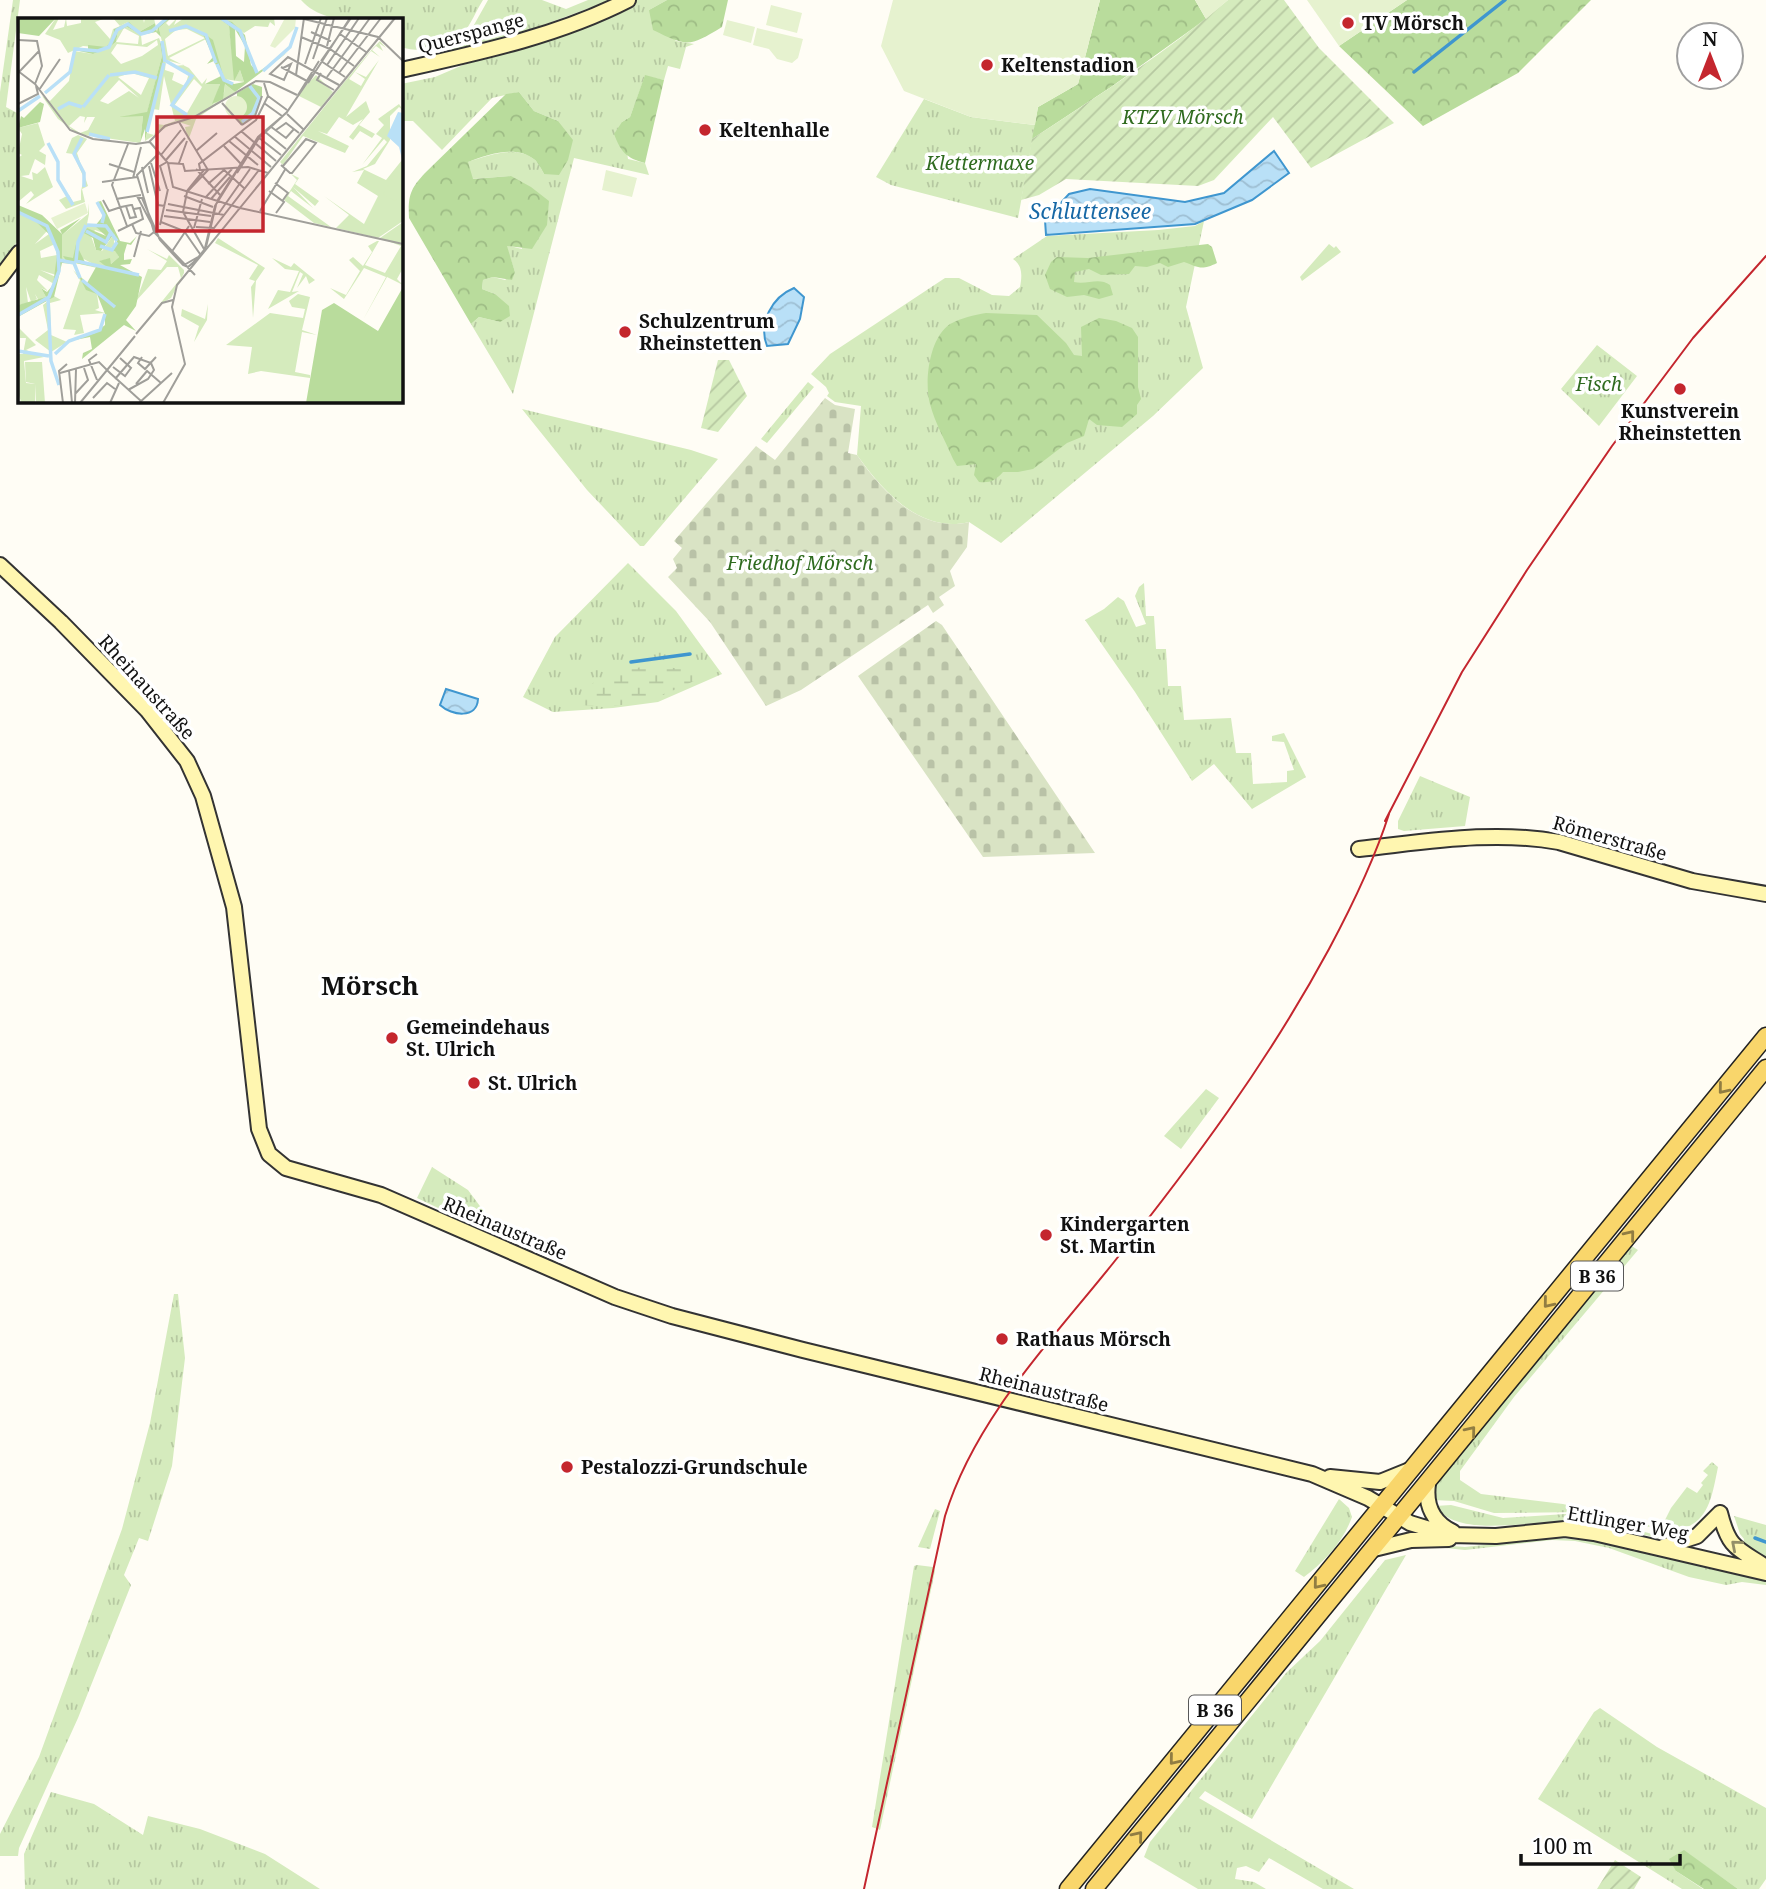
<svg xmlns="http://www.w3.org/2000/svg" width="1766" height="1889" font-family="'Noto Serif',serif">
<defs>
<pattern id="grass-tufts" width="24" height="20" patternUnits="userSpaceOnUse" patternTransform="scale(1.75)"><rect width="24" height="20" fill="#d5ebbd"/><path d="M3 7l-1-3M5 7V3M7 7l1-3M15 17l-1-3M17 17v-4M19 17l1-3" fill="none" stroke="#b6c8a1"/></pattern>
<pattern id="forest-crowns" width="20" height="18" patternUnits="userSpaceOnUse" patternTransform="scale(1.75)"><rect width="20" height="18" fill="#b9dc9c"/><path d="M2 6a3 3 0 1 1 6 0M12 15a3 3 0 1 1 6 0" fill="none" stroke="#9ebc85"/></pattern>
<pattern id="wetland-marsh" width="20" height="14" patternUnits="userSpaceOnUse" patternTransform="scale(1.75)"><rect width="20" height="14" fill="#d5ebbd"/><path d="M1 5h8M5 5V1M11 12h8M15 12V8" fill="none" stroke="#b6c8a1"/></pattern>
<pattern id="cemetery-stones" width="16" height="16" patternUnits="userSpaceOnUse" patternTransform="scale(1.75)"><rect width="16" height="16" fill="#d9e3c4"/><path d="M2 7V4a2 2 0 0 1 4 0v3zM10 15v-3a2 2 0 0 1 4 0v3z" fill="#b9c2a7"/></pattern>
<pattern id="garden-furrows" width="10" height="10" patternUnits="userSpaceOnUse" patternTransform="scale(1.75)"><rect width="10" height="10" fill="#d5ebbd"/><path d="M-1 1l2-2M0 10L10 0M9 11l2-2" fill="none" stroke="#b6c8a1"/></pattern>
<pattern id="water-waves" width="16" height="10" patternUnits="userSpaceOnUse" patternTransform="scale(1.75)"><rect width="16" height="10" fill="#b9e0f7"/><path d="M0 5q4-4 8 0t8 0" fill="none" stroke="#9ebfd3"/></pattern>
</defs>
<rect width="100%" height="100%" fill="#fffdf5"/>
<!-- grass -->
<path fill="url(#grass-tufts)" d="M13,0H20L6,107L19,114V239L0,266V92Z
M301,0H483C476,11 471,24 463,34C449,50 419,53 401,47V19C368,19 325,27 301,0Z
M488,0H542L566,9L588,0H611L508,38L447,54V51L466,39Z
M636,0H667L649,10L676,41L694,44L686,47L680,69L668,66L664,80L645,76L630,117L622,122L628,159L645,163L649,175L574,158L513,394L471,324L479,317L500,322L495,294L482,289L483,280L493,277L505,280L515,272L506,245L522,249L511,176L472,179L467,162C488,156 516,144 535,160C538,163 542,170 544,174L558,121L534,111L519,92L492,98L442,150L413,121H401V84L435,77L463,65L553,38Z
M924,99L971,117L1035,125L1018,218L891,185L876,177Z
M1204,221L1186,307L1203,368L1153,416L1001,543L969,522C920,534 882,490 857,455L861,406L835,402L827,396L829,393L826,387L811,374L830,354L945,278H959L992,295L1009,296L1020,287C1022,276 1023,266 1013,259L1047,236L1158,230L1195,226Z
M1329,244L1334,248L1336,246L1341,252L1302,281L1300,277Z
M1597,345L1637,376L1599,426L1561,389Z
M808,382L814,387L767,443L761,439Z
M522,409L691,450L718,459L644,546H640L587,490Z
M628,563L676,611L722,674L658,702L613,708L553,712L523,697L555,637Z
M1144,583L1146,616H1154L1156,649H1166L1168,686H1181L1184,720L1231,718L1236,753H1251L1253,784L1287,782V771L1294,770L1284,742L1272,741V736L1284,733L1306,777L1252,809L1214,764L1192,781L1135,692L1085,620L1104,609L1118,597L1124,601L1136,627L1146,624L1135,596L1139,587Z
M1420,776L1470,797L1465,826L1404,831L1398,829V821Z
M1206,1089L1219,1098L1181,1149L1164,1136Z
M432,1167L468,1190L494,1225L489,1232L417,1198Z
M1630,1245L1638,1250L1514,1397L1460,1471V1480L1481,1494L1563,1504L1661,1528L1671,1508L1687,1487L1697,1493L1703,1485L1701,1483L1708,1475L1703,1471L1712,1462L1718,1467C1711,1501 1708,1529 1667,1531L1583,1512L1494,1513L1454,1501L1433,1500L1435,1484Z
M174,1294H178L185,1358L172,1466L148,1541L139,1538L124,1575L131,1585L78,1718L19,1848L18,1856H0V1834L39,1757L122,1529L150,1423Z
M1339,1499L1349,1508L1352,1517C1343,1542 1325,1561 1304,1577L1295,1571Z
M1451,1505L1503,1518L1565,1514L1592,1517L1652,1534L1681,1535L1672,1538H1658C1630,1532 1602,1524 1574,1522C1537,1518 1459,1541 1435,1506Z
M935,1509L940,1511L930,1549L918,1547Z
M1734,1516L1766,1525V1557L1755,1554L1743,1546L1744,1539L1740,1534Z
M1551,1538C1623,1539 1696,1563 1766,1579V1585L1742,1582L1726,1585L1689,1577L1609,1548L1575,1541L1552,1540L1465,1550L1426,1546V1544L1465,1547Z
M1406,1555L1252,1819L1205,1791L1199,1798L1354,1889H1323L1269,1858L1259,1872L1246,1866L1237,1868L1235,1879L1254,1882L1266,1889H1198L1144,1857L1150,1842L1286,1673L1320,1641L1385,1560Z
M917,1565L933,1567L935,1571L880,1830L872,1827L914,1566Z
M1600,1708L1657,1747L1766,1808V1879L1759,1889H1738L1684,1851L1676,1871L1703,1889H1682L1538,1799L1594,1712Z
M51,1792L94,1804L143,1835L148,1816L200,1829L265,1854L320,1889H25L24,1854Z"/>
<!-- forest -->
<path fill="url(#forest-crowns)" d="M667,0H728L722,27C689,47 688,47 653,30L649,10Z
M1100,0H1195L1206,19L1111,87L1032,139L1038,107L1078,84Z
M1407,0H1591L1518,73L1423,126L1339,46Z
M645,75L664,80L645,163C626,158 621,152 614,134L622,122L630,117Z
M519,92L534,111L558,121L573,140L568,160L559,175L544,174C542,170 538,163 535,160C516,144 487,155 468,162L473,179L511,176L531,187L549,201L547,225L532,249L507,246L515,272L512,280L493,277L483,280L482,289L495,294L509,306L510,316L500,322L479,317L471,324L409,218C408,196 410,189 425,173L506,94Z
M1208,244L1212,247L1217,263C1201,271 1198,267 1184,262L1168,267L1160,263L1147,267L1135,266L1129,274L1101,275L1089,269L1075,272L1074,282C1087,285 1099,277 1110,285L1113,295L1099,299L1084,295L1067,297L1050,289L1045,275L1051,262L1057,257L1088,258Z
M986,313L1037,315L1066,343L1074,355L1082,356L1081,327L1099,318L1116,321L1132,328L1138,337V387L1141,399L1137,405V414L1122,427L1097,425L1089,419L1084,436L1067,443L1033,469L1018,472H1003C995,481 990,483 979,482L974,475L976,464L957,466L953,459C945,440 935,423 930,404C924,382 929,338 950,324C961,318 974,315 986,313Z
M1684,1850L1738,1889H1704L1676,1871L1669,1859Z"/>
<!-- wetland -->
<path fill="url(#wetland-marsh)" d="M652,665L696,671L694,681C657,699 617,712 576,704C589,674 622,671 652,665Z"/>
<!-- cemetery -->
<path fill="url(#cemetery-stones)" d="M825,398L835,405L855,409L848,453L857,455C881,490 920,534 969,522L967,547L950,571L955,586L939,597L944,605L933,613L928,605L801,690L766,706L710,622L668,577L677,568L673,559L682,548L674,541L756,446L775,460Z
M936,621L942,625L1095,853L983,857L858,676Z"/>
<!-- garden -->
<path fill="url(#garden-furrows)" d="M1228,0H1284L1319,48L1394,123L1311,168L1273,117L1214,180L1198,186L1066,179L1039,195L1021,200L1032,139C1099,95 1167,52 1228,0Z
M718,360H729L747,396L718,432L701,428Z
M1615,1860L1641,1877L1634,1889H1597Z"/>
<!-- pitch -->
<path fill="#e6f2cf" d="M893,0H1100L1078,84L1038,107L1035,125L971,117L904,91L881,46Z
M1195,0H1228L1206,19Z
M1307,0H1407L1339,46Z
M771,5L802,13L797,33L766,25Z
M727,20L755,27L751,43L723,35Z
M757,28L803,39L798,58L792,63L777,59L769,49L753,45Z
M606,170L637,178L632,197L602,190Z"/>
<!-- water -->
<path fill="url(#water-waves)" stroke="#3f96cf" stroke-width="2" d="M1274,151L1289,173L1252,200L1195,224L1046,235L1045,220L1069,194L1090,189L1185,202L1224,193Z
M794,288L804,297L800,319L788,344L767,346C758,323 772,297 794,288Z
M446,689L478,699C477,719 452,716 440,705Z"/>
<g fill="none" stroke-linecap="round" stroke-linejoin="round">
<!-- stream -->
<path stroke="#3f96cf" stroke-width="3.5" d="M1414,72L1505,0
M631,662L690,654
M1755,1538L1766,1542"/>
<defs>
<path id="secondary" d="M401,70C477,53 558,36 628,0
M0,278L19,253
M0,565L61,622L147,710L187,761L203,796L234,907L259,1129L269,1154L286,1168L381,1195L615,1297L672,1316L803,1350L1312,1474L1368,1498L1410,1523L1449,1535L1496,1536L1565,1529L1594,1533L1766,1573
M1359,849C1426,842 1492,830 1559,842L1692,881L1766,894
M1330,1477L1380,1482L1412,1469
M1428,1484C1425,1506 1434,1523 1453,1532
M1720,1513C1729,1549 1737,1548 1766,1567
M1663,1547L1697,1536L1720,1513
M1374,1549L1411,1540L1449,1539"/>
<path id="primary" d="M1068,1889L1766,1036
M1094,1889L1766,1068"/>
</defs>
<!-- secondary casing -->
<use href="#secondary" stroke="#333" stroke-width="18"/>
<!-- primary casing -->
<use href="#primary" stroke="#222" stroke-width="19"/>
<!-- secondary -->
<use href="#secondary" stroke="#fff6b0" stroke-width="14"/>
<!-- primary -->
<use href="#primary" stroke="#f9d66b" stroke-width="16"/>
<!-- tram -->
<path stroke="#c4262e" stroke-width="2" d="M1385,821L1462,672L1527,570L1612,446L1693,338L1766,256
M864,1889L945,1516C975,1418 1051,1341 1114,1262C1193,1163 1268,1062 1329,949C1352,906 1374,861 1389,814"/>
</g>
<!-- one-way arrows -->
<defs><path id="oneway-chevron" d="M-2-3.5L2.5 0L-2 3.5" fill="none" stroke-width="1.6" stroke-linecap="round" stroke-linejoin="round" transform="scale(1.75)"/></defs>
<g stroke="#917d42">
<use href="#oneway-chevron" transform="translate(1723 1089) rotate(129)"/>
<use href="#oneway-chevron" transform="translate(1630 1235) rotate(-51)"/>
<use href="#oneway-chevron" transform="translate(1548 1303) rotate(129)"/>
<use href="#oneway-chevron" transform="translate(1471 1431) rotate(-51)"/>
<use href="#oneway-chevron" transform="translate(1318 1584) rotate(129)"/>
<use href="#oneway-chevron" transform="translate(1174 1760) rotate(129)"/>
<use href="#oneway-chevron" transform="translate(1138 1836) rotate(-51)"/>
</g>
<use stroke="#948f68" href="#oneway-chevron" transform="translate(1736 1545) rotate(-139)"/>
<!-- markers -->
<g fill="#c4262e" stroke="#fff" stroke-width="2.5">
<circle cx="1348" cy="23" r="7"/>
<circle cx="987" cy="65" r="7"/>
<circle cx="705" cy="130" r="7"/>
<circle cx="625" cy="332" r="7"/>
<circle cx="1680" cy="389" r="7"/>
<circle cx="392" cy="1038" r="7"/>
<circle cx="474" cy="1083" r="7"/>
<circle cx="1046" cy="1235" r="7"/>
<circle cx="1002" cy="1339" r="7"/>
<circle cx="567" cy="1467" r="7"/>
</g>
<g text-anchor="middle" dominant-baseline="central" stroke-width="7" stroke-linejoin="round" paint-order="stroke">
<!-- shield labels -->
<g fill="#fff" stroke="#585858" stroke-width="2">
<rect x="1571" y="1261.5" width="52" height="29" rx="5"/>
<rect x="1189" y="1695.5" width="52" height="29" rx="5"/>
</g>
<g font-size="18" font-weight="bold" fill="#111">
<text x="1597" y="1276">B 36</text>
<text x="1215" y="1710">B 36</text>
</g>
<!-- poi labels -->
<g font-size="19" font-weight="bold" fill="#111" stroke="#fff" text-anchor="start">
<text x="1362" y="23">TV Mörsch</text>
<text x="1001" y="65">Keltenstadion</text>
<text x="719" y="130">Keltenhalle</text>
<text x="639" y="321">Schulzentrum<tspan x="639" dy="22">Rheinstetten</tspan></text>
<text x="1680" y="411" text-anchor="middle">Kunstverein<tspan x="1680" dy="22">Rheinstetten</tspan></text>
<text x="406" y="1027">Gemeindehaus<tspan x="406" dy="22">St. Ulrich</tspan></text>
<text x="488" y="1083">St. Ulrich</text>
<text x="1060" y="1224">Kindergarten<tspan x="1060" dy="22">St. Martin</tspan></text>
<text x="1016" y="1339">Rathaus Mörsch</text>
<text x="581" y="1467">Pestalozzi-Grundschule</text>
</g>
<!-- street labels -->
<g font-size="19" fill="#111" stroke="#fff">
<text transform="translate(471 33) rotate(-15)">Querspange</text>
<text transform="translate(147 687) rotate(48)">Rheinaustraße</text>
<text transform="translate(1610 838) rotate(16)">Römerstraße</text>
<text transform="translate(505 1228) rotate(23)">Rheinaustraße</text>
<text transform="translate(1044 1389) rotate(14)">Rheinaustraße</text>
<text transform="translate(1628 1523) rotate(10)">Ettlinger Weg</text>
</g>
<!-- park labels -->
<g font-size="19" font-style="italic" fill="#2f6b1f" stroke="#fff">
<text x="1183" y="117">KTZV Mörsch</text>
<text x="980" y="163">Klettermaxe</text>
<text x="1599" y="384">Fisch</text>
<text x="800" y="563">Friedhof Mörsch</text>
</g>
<!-- water labels -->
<g font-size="21" font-style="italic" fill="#1768a6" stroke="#fff">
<text x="1090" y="211">Schluttensee</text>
</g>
<!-- district labels -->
<g font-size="26" font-weight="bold" fill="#111" stroke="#fff">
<text x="370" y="985">Mörsch</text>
</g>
</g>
<!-- overview -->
<g transform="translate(18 18)">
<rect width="385" height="385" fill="#fffdf5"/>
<path d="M38,0H41L35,12L46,9L48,0L49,8L63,5V0H88L77,4L92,21L95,11L102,8L95,0H125L126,5L127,0H136L137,5L121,14L110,4L96,11V22L88,30L65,28L50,35L42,22L27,16ZM153,0L148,5L151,8L159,0L156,7L166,0H200L211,8L217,60L222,52L226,64L206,61L194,22L178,10L190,20L151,40L171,50L184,66L189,60L187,66H202L195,87L206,75L207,66L217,74L178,101L170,123L167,109L173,108L158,103L127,123L129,115L136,117L138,111L141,92L135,91L147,38L141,10ZM169,11L187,20L150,38L147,21L158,12ZM148,42L166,47L156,48L171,55L167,68L154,62L156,55L147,52ZM146,58L157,103L146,107L139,106ZM176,61L184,69L169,95L156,88ZM205,0H256L257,8L252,4L250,9L237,8L226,15ZM109,9L123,17L124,27L141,20L144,38L129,95L109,98H125L122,125L60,116L40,101L24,78L32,83L51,63L56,33L75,36L89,31L98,24L100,13ZM106,10L121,18L120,26L98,24ZM139,22L140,27L124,38L103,46L93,35L99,26L129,29ZM113,55L131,60L123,77L100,59ZM101,62L121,80L111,73L90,86L82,83ZM62,98L67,99L66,105L69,99H77L70,112L62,115L51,108ZM362,23L368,30L361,25L365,33L358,28L354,32L362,39L353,33L331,61L343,68L347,61L337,54L348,59L361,42L328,99L348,83L352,94L341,107L357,116L354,120L342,113L335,122L331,119L345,101L335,107L321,99L309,116L300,113L331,128L327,135L285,118L265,147L262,144L328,62L355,30ZM298,57L315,74L303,89L279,77ZM381,86L385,92L381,89L372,98V122L357,146L345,151L368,162L384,142L385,203L360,220L318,210L331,197L306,178L346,206L360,178L339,165L346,152L334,154L349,148L369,124L366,121L344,147L364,120L358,116L366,107L360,101ZM20,105L27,127L21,133L28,137L27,147L17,141L11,157L3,158L15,162L14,154L19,156L27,149L35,169L8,186L16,177L13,173L0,184V140L4,137L0,135L4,116L0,110ZM60,117L69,121L59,135L70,168L64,171L67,184L48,191L41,182L51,177L55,184L63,182V173L66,160L55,136L48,135L54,120ZM273,156L281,160L277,166L301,183L297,188L275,169L295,190L273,173L270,178L313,209L296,205L266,182L279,162ZM70,185L71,196L69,206L81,208L88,216L77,212L73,218L78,232L84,233L96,216V229L89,231L97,232L101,239L93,246L91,241L82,243L91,250H79L57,245L79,248L60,238V227L56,241L46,239L50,244L44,240V217L70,196ZM0,196L13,199L29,213L17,226L31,216L35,220L37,226L22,233L23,240L39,237L38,257L22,252L38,259L36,266L21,257L19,262L30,273L23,270L28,279L21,283L17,276L19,281L13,284L8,269L10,285L0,287ZM385,204V250L379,261L385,267L369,259L345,302L368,259L346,250L326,281L312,270L328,277L342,253L331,242L335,239L345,248L354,234L350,228L359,223H361L347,247L367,255L383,228L362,220ZM200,220L247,250L238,263L235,300L233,269L237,263L231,261L240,247L197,225ZM129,231L149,241L151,237L166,252V255L153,280L141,287L163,260L160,249H149L118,283L130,251L143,252L149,243ZM254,240L273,249L276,245L297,262L291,266L288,258L279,270L285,256L282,254L274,274L281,273L250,291L260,272L272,274L281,253L267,251ZM55,252L79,276L81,290L77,292L87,295L62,297L66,315L56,317L58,312L45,311L62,262ZM280,276L292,279L284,312L299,317L284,314L277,354L292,357V360L243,353L230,356L234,329L208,327L252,295L285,300L287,291L274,289L271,283ZM36,278L43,282L32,285L33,317L49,324L33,334L17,322L30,312L25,287ZM190,286L189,302L176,324L181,308L163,298L164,291L187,301ZM1,310L18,327L8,332L26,339L6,343L8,365L17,366V385L3,384L0,374V336H5L8,320H2Z" fill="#d5ebbd" fill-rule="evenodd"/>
<path d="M0,0H38L21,18L0,15ZM148,0H153L141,10L143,19L138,14L123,17L109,9L100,13L98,24L89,31L75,36L61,33L70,32V27L88,29L96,21V11L111,4L121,14L137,5L139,14L140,7ZM200,0L214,4L227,17L233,47L240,54L270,34L217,74L207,66L205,81L194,86L202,66H187L203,58L196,43L189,46L195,39L184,14L195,22L206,60L216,66L226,64L222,52L216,63L211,8ZM217,11L227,28L226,44L218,38ZM141,20L147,38L127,123V111L122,125L125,98L101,99L129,94L144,38ZM235,66L244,69V78L236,98L224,107L219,102V75ZM22,84L26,86L22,104L0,110L3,98L6,100ZM83,183L102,223L112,225L119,218L113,227L109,226L106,236V242L114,241L112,246L102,247L124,259L118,288L108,302L118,313L106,307L64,341L65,335L74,331L72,319L52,323L77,315L87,307V296L79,276L68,272L55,246L44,245L36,279L0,299V287L28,279L23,270L29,274L35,267L39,237L35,220L13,199L0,196V187L24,197L44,216L42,212L63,200L44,217V240L49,244L45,238L55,240L58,226L67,244L90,250L81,243L92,240L93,246L101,239L97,233L88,231H94L99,224L96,216L83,233L78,232L75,220L66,215L69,210L88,218L77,208L85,198L79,184ZM57,245L78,249L69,265L59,255ZM385,269V385H288L304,292L316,285L360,313Z" fill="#b9dc9c" fill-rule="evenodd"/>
<path d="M376,157L385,160V178L377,183L365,176Z" fill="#d5ebbd"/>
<path d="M7,344H24L27,385H18L17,366L8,364Z" fill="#d5ebbd"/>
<path d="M267,0H278L277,10L257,30L252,28ZM207 89a11 11 0 1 1 22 0a11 11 0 1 1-22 0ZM67,185L70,195L39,211L33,200Z" fill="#e6f2cf"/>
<path d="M380,94L385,95V145L381,129L369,118Z" fill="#b9e0f7"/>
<path fill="none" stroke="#b9e0f7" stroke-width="3.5" d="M203,0L222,13L239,55M151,13L168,8L188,17L198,45M144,23L147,44M148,43L174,58L154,87L169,97M199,46L206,62L215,66M245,53L272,29L279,9M92,57L117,54L139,60M27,75L52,54L57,31L80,33L91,29L99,12L110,6L123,16L134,13L149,0M65,89L91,57M40,91L51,85L64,89M0,93L22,78M224,104L235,95L241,80L231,67M129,114L146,45M71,116L92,121M64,120L56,136L66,155V169M30,125L40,144V162L55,187M79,184L86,197L84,205M0,194L29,208L40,234L41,253L31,279L0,297M68,207L60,224L58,243L121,257M69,207L88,208L99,223M68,213L88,224L93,214M82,228L94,232L99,224M41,242L56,245L62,260M64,262L97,289M30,280L33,343L41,367M0,333L31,338M37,336L51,323L82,312L87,296"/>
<path fill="none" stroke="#a09f9a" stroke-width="2" d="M286,1L360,19L385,43M293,14L313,23M322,16L348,34M283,19L312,31L336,48M0,22L19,23L24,48L17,66M309,28L316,0M295,41L309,0M303,43L333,0M303,43L327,59M287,46L303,0M309,47L341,0M263,49L289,63M265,50L273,46L266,62L252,56L270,39L321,67M0,53L17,66L52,112L75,121L118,126L131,124L147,108L176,99L238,63L252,64L279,77M1,54L21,33M303,55L299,62L316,72M321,55L363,0M278,57L286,0M309,59L352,0M290,65L332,0M21,72L42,41M280,77L301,43M250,78L269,92M204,85L224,107M246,85L264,98M0,86L20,76L18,68M269,96L285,111M161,104L190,152L169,174M224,107L237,98L244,78M252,108L268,120L276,111M258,112L268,105L281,115M223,113L258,143M246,113L268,131M216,118L253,149M240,119L263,137M131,123L150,145L155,169L222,190M211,123L240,147M206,128L223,146M178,133L199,115M143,137L163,112M148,142L167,120M133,145L142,173M150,145L165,146L167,153L230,149L250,155M161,145L169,123M91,146L116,154M263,147L272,155H274L298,125L288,121L265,148M131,148L140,187L147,188M124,149L130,175M178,151L203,178M182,151L181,146L238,102L250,78L246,65M205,151L227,171M219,155L241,120L269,94L295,56M115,160L123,129M84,164L119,159M257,165L270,175L265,182M190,166L206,152M149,171L142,148L149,144M169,173L186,152M251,173L266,184L258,195M169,174L165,194L186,231M166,178L195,189M187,180L214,151M98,181L123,177M193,181L212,159M85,182L91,193L103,189L113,187H114L118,199L112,200L108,188M199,183L240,119L267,96M150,186L206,197M222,190L385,226M148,192L193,198M242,193L268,150M201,195L232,151M146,198L192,204M143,204L166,213L182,236M114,206L118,215L131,218L136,214M142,207L150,171M109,208L94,167L110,126M178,209L196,210L241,152M176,210L184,181M100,213L125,201L122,190L116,191M136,214L119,157L141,135M136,214L177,257M188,229L198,187M153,235L171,208M116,239L123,213M180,239L166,247L142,222L124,180H120L142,222L165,247L170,249L178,242L186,232L187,230L197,188L222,148M118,316L144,285L155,282M79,336L71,342L79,362M124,339L120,345L127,351L138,339M95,349L107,358L113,350L102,340M51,352L54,385M42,355L81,344L93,356M92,355L123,383M97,361L116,339L133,345L136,352L130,361L110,372M118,366L129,353L143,365M57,376L70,362L66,350M75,380L89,365L97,371M45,385L41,353L49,346M57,385L58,351M62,385L117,318M92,385L101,365M121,385L154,355M145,385L167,346L154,289L159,267L377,0"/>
<path fill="#c4262e" fill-opacity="0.15" stroke="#c4262e" stroke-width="3.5" d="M139,99H245V213H139Z"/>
<rect width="385" height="385" fill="none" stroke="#111" stroke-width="3.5"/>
</g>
<!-- north arrow -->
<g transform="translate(1710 56)"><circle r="33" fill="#ffffff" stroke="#a0a0a0" stroke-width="2"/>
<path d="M0-5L12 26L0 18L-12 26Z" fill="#c4262e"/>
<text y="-10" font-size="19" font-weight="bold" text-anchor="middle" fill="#111111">N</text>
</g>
<!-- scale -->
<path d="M1521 1854v10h159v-10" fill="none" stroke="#111111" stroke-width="3.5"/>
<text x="1532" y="1854" font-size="21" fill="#111111" stroke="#ffffff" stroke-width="5" paint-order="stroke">100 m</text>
</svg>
